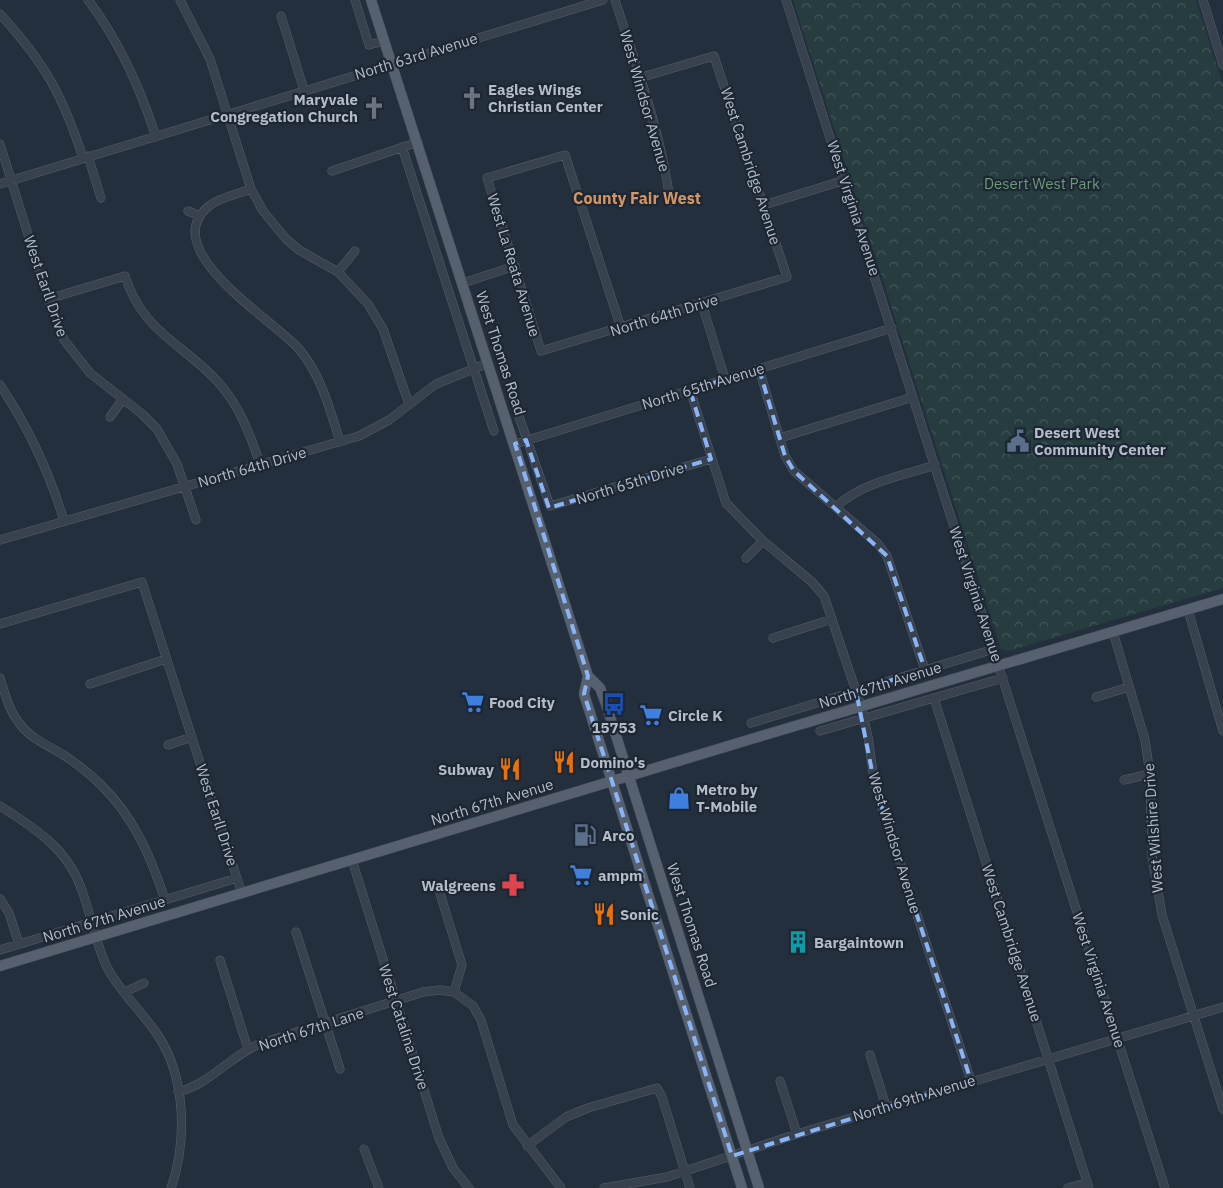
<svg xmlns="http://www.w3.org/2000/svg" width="1223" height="1188" font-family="'IBM Plex Sans',sans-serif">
<defs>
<pattern id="park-crowns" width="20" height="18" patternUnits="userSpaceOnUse" patternTransform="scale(1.25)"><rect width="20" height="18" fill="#263c3f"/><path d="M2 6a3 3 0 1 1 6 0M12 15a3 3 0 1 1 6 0" fill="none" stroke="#435659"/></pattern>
</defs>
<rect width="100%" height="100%" fill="#242f3e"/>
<!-- park -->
<path fill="url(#park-crowns)" d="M793,0H1196L1223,85V588L1008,651L1001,649Z"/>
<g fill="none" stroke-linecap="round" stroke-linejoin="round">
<defs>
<path id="minor" d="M88,0C120,42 140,87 156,137
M180,0L210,59L251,189L263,211L286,239L299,250L338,272L368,304L383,329L409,404
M355,0L369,45L384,41
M615,0C636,66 662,133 670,202
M786,0L1165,1188
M1203,0L1223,65
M0,14C45,63 63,96 83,158
M281,16L304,90
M0,144L48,299L64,340L90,373L142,414L157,429L177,464L196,520
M402,147L494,431
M88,156L101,198
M332,171L418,142
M0,184L603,0
M251,189C238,194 220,197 209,206C155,250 275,321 299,349C321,375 330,409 340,442
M764,205L845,180
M188,211L200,216
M338,272L355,251
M463,283L515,266
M48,299L125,276C143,333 183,343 219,383C240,407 250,434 260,464
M702,304L725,379
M621,328L565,155L487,178L541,351L787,277L714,56L639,78
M759,369L785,456L794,471L878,544L887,556L925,670
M0,385C29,428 49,471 64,521
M690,390L726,503L763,541L812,582L824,596L861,706L868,737L875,786L971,1081
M517,411L550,506L711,459
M110,417L123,399
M780,438L913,397
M515,444L892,328
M837,506C863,482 902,476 935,465
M0,540L359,436L389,420L436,384L488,363
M746,558L763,541
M1188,610L1223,731
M0,624L142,582L242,894
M1113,632L1145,740L1150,774L1152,856L1162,915L1223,1109
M773,638L832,619
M0,678C5,694 9,710 19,723C30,738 47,745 62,754C76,763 89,773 101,785C134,817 151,857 165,900
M90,684L166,659
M1096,697L1129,687
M934,698L1089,1188
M751,723L994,649
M820,731L1003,678
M168,745L192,737
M1124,780L1150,774
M0,806C33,827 67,848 81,888C91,914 95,942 107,967C120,993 144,1013 159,1037C186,1079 187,1142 171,1188
M352,860L439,1138L453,1168L469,1188
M438,887L462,965L454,992L473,1006L481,1020L513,1125L561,1188
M0,899L9,913L19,944
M296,932L340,1069
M0,950L237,878
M220,960L248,1049
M125,992L144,983
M870,1055L886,1106
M780,1081L797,1134
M178,1092C210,1084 229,1057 259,1044L423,992L440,990L454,992
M527,1146L566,1117L588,1108L657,1088L662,1097L690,1188
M364,1149L379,1188
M604,1188L667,1177L797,1134L1223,1007
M1068,1188L1087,1183"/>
<path id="major" d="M371,0L588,676L600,688L606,704L759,1188
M588,676L584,694L742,1188
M0,966L748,740L1223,599"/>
</defs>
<!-- minor casing -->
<use href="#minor" stroke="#565f6c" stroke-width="9"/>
<!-- major casing -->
<use href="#major" stroke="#414a57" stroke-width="11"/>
<!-- minor -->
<use href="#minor" stroke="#38414e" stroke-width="8"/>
<!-- major -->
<use href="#major" stroke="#56606e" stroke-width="10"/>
</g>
<!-- marked area -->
<path fill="none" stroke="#8ab4f8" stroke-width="4" stroke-dasharray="10 6" stroke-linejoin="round" d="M759,369L785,456L794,471L887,556L925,670L856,691L875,786L971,1081L732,1156L584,694L588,676L515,444L526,440L549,508L711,459L690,390Z"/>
<!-- icons -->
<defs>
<symbol id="church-bare" viewBox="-9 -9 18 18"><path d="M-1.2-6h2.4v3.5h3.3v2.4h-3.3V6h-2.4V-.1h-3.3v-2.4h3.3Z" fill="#6b7280" stroke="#1d2633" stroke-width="2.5" paint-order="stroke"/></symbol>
<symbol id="civic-bare" viewBox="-9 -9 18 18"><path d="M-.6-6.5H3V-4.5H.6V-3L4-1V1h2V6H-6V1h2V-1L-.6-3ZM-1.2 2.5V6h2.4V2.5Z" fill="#5c6f8a" stroke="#1d2633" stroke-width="2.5" paint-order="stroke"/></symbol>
<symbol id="supermarket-bare" viewBox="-9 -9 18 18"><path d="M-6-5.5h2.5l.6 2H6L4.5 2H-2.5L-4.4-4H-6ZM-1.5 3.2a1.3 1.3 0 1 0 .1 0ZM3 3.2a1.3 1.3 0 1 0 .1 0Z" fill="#3f7fe0" stroke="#1d2633" stroke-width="2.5" paint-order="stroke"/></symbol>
<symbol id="bus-bare" viewBox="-9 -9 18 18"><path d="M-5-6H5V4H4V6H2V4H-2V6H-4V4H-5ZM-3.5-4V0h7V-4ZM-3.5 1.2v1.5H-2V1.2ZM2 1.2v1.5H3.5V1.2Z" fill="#1a4fb4" stroke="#1d2633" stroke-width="2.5" paint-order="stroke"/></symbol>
<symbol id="restaurant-bare" viewBox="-9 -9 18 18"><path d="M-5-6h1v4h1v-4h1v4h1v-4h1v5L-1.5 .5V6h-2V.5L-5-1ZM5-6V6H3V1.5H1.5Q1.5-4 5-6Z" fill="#e8710a" stroke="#1d2633" stroke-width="2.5" paint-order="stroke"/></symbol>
<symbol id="shop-bare" viewBox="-9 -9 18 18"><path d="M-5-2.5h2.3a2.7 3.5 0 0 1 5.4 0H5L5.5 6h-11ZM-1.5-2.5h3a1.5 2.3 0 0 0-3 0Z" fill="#3f7fe0" stroke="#1d2633" stroke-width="2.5" paint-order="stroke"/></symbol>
<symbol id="fuel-bare" viewBox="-9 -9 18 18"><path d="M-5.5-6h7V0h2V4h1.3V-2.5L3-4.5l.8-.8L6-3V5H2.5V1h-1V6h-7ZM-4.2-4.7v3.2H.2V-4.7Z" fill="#5c6f8a" stroke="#1d2633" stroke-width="2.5" paint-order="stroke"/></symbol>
<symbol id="pharmacy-bare" viewBox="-9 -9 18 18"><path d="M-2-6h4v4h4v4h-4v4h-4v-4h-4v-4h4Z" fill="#e0444e" stroke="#1d2633" stroke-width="2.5" paint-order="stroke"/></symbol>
<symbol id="building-bare" viewBox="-9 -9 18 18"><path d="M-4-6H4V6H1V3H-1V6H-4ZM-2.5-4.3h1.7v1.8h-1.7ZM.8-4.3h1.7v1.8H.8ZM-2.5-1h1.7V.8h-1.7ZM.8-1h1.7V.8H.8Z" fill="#0f9aa8" stroke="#1d2633" stroke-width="2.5" paint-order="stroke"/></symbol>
</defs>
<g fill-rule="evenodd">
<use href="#church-bare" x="456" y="82" width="32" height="32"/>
<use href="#church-bare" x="358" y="92" width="32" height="32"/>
<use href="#civic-bare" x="1002" y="425" width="32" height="32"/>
<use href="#supermarket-bare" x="457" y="686" width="32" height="32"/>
<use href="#bus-bare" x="598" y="688" width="32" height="32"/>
<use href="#supermarket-bare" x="635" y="699" width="32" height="32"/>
<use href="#restaurant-bare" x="548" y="746" width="32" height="32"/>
<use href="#restaurant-bare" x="494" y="753" width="32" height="32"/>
<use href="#shop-bare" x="663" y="782" width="32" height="32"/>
<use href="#fuel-bare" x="569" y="819" width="32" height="32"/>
<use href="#supermarket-bare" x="565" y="859" width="32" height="32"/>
<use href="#pharmacy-bare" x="497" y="869" width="32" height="32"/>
<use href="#restaurant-bare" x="588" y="898" width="32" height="32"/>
<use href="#building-bare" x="782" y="926" width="32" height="32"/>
</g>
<g text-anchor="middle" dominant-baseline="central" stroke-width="4.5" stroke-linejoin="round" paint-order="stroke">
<!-- street labels -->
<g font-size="15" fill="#b4bcc9" stroke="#1d2633">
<text transform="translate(416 56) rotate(-17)">North 63rd Avenue</text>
<text transform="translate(645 101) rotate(74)">West Windsor Avenue</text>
<text transform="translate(751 166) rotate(72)">West Cambridge Avenue</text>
<text transform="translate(854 208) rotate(72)">West Virginia Avenue</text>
<text transform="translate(514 265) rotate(73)">West La Reata Avenue</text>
<text transform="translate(46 286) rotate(71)">West Earll Drive</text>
<text transform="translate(664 315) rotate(-17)">North 64th Drive</text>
<text transform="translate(501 353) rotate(72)">West Thomas Road</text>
<text transform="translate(703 386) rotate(-17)">North 65th Avenue</text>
<text transform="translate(252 467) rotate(-16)">North 64th Drive</text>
<text transform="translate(630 483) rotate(-17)">North 65th Drive</text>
<text transform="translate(976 594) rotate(72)">West Virginia Avenue</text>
<text transform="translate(880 685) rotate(-17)">North 67th Avenue</text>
<text transform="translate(492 802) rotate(-17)">North 67th Avenue</text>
<text transform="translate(217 815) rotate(72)">West Earll Drive</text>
<text transform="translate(1153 828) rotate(-94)">West Wilshire Drive</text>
<text transform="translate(895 843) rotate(73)">West Windsor Avenue</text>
<text transform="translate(104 919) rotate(-17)">North 67th Avenue</text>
<text transform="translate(692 925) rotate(72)">West Thomas Road</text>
<text transform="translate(1012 943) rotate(72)">West Cambridge Avenue</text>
<text transform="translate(1099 980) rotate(72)">West Virginia Avenue</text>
<text transform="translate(404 1027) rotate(72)">West Catalina Drive</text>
<text transform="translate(311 1029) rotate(-18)">North 67th Lane</text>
<text transform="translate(914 1098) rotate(-17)">North 69th Avenue</text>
</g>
<!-- poi labels -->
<g font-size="15" font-weight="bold" fill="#b4bcc9" stroke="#1d2633" text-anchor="start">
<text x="488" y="89">Eagles Wings<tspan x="488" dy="17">Christian Center</tspan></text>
<text x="358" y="99" text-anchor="end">Maryvale<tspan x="358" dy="17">Congregation Church</tspan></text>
<text x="1034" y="432">Desert West<tspan x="1034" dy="17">Community Center</tspan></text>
<text x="489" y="702">Food City</text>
<text x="668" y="715">Circle K</text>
<text x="614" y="727" text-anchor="middle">15753</text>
<text x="580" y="762">Domino's</text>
<text x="494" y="769" text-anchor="end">Subway</text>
<text x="696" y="789">Metro by<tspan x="696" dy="17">T-Mobile</tspan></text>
<text x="602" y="835">Arco</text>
<text x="598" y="875">ampm</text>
<text x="496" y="885" text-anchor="end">Walgreens</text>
<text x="620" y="914">Sonic</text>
<text x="814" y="942">Bargaintown</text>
</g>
<!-- park labels -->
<g font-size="15" fill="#6b9a76" stroke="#1d2633">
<text x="1042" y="183">Desert West Park</text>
</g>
<!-- neighbourhood labels -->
<g font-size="16" font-weight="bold" fill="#d59563" stroke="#1d2633">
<text x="637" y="198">County Fair West</text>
</g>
</g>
</svg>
